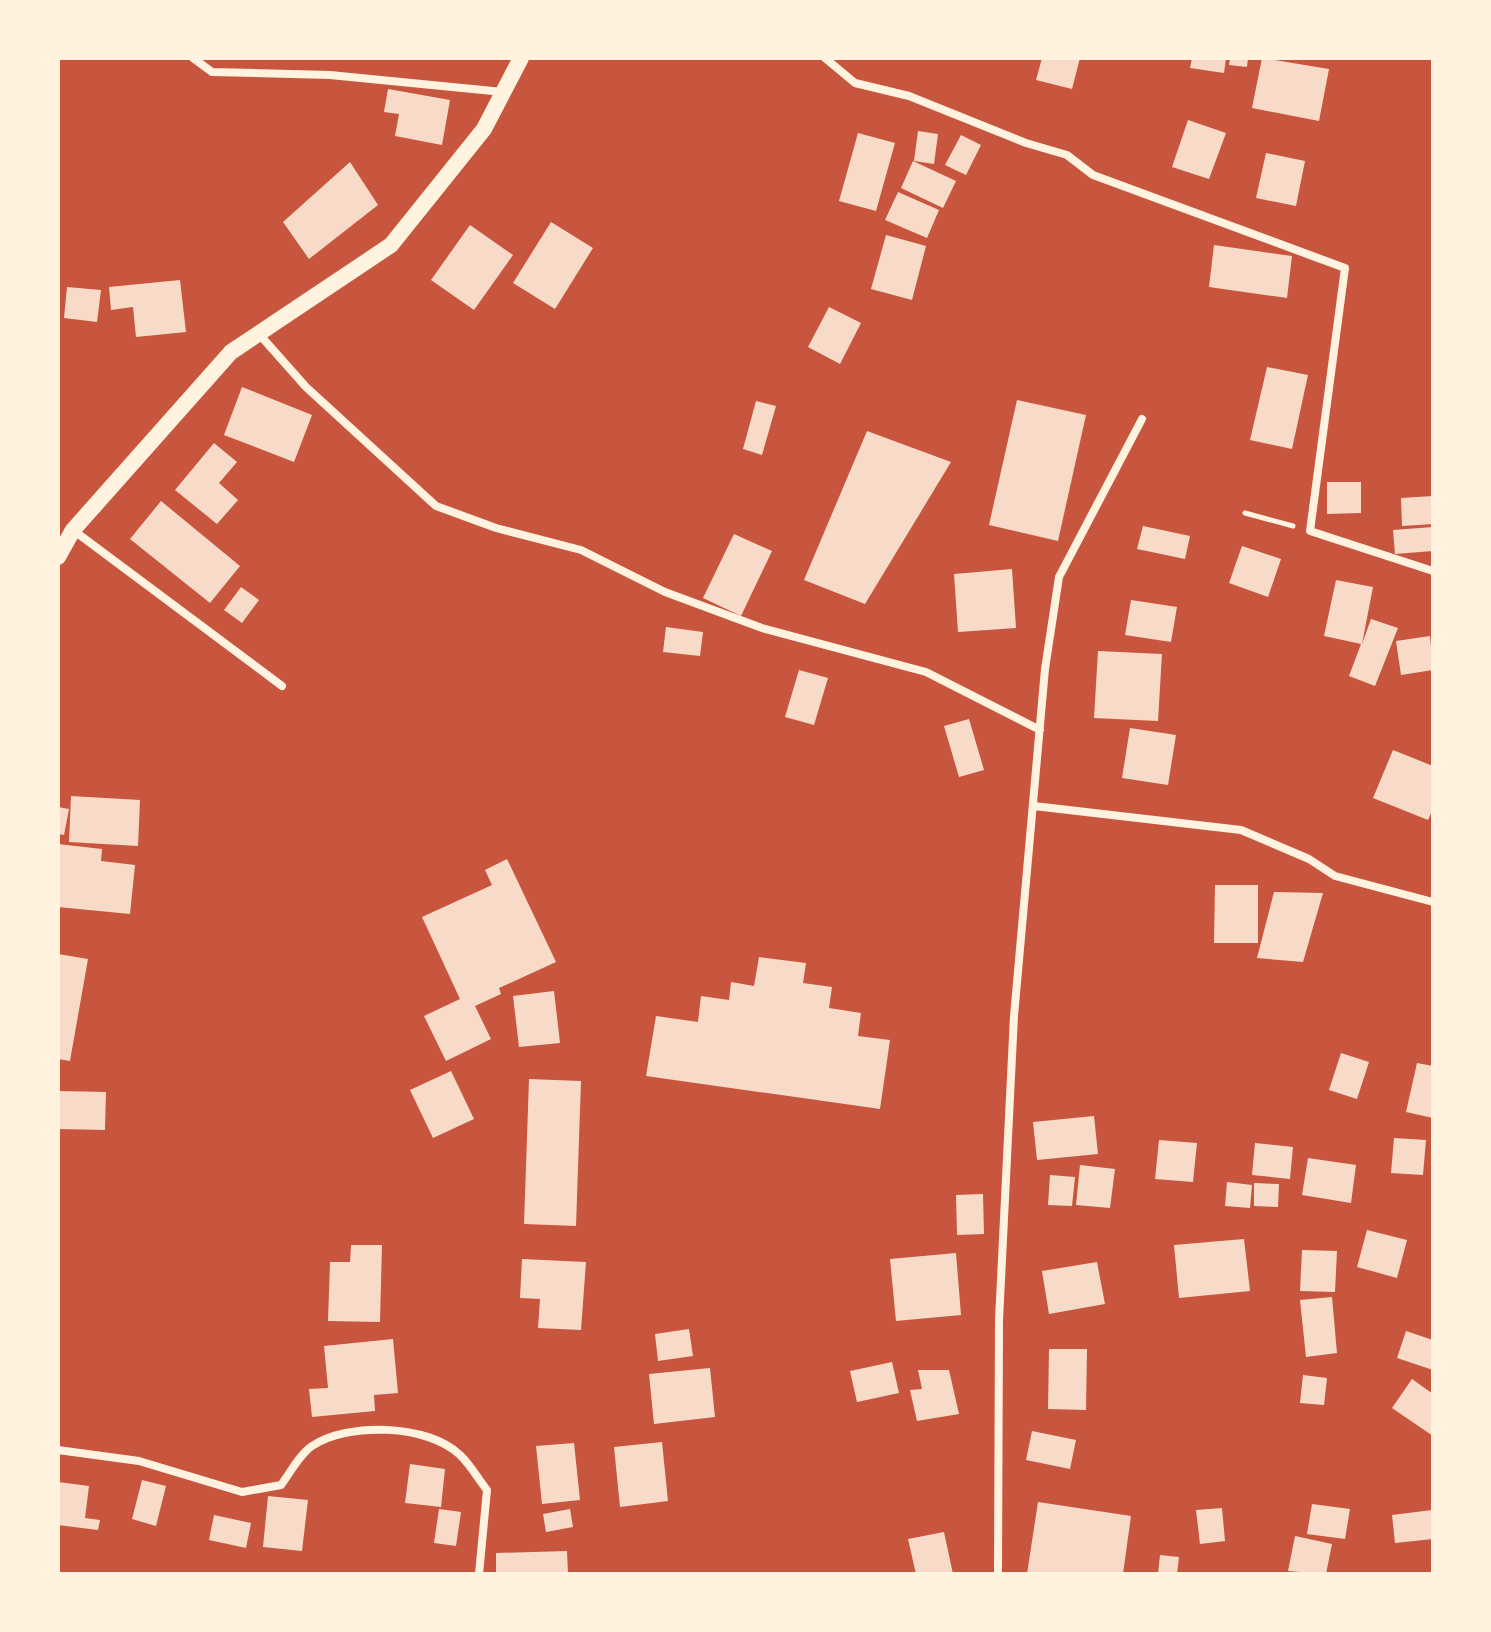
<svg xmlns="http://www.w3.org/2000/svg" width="1491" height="1632" font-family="'Noto Sans',sans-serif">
<rect width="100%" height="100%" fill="#c8553d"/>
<!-- building -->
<path fill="#f7dbc8" d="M1042,58H1080L1072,89L1036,80Z
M1192,58H1226L1224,73L1190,68Z
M1230,58H1248L1247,67L1229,65Z
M1262,58L1329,69L1319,121L1252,108Z
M388,89L450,100L442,145L395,136L399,114L384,112Z
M1188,120L1226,133L1209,179L1172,167Z
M918,131L938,134L934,164L914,161Z
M858,133L895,143L876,211L839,201Z
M961,135L981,145L966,175L945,165Z
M1266,153L1305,161L1296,206L1256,198Z
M913,161L956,181L943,208L901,188Z
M350,162L378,205L309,259L283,222Z
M898,192L939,210L927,238L885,220Z
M551,222L593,248L555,309L513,283Z
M470,225L513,255L474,310L431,280Z
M886,235L926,246L912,300L871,289Z
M1214,245L1292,256L1287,298L1209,287Z
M180,280L186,332L136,337L133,307L111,310L109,287Z
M67,287L101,290L97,322L64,318Z
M829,307L861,323L840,364L808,347Z
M1267,367L1308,375L1292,449L1250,440Z
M242,387L312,415L294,462L224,435Z
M1017,400L1086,415L1058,541L989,525Z
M756,401L776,406L762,455L743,449Z
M867,431L951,462L865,604L804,580Z
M214,443L237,462L219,483L238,500L217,524L175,490Z
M1327,482H1361V513L1327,514Z
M1433,496V524L1402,526L1401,498Z
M161,501L240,566L210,603L130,539Z
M1143,526L1190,536L1185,559L1137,549Z
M1433,527V551L1395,554L1393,530Z
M734,534L772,551L741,616L703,598Z
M1242,546L1281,559L1268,597L1229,583Z
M1012,569L1016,628L958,632L954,574Z
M1336,580L1373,587L1362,644L1371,619L1398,628L1375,686L1349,676L1361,644L1324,636Z
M241,587L259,600L242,623L224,610Z
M1131,600L1177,607L1171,642L1125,635Z
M666,627L703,632L700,656L663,652Z
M1430,636L1433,670L1401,675L1396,641Z
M1098,651L1162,654L1158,721L1094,718Z
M799,670L828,678L814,725L785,717Z
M969,719L984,770L959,777L944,726Z
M1130,728L1176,735L1168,785L1122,778Z
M1393,750L1433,766V809L1428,820L1373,798Z
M71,796L140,800L138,846L69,842Z
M58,807L69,809L64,835L58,834Z
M58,844L102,849L101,861L135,865L130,914L58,907Z
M507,859L556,962L499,988L501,994L475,1006L491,1039L446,1061L424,1016L460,999L422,917L492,885L485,870Z
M1215,885H1258V943H1214Z
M1274,892L1323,893L1303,962L1257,958Z
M58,954L88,959L70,1061L58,1059Z
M759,957L806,963L803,983L832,987L829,1008L861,1013L858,1036L890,1040L880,1109L646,1076L656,1016L698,1022L701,996L729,1000L731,982L754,986Z
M554,991L560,1043L519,1047L513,996Z
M1341,1053L1369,1062L1357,1099L1329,1090Z
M1417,1063L1433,1066V1118L1406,1112Z
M451,1071L474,1119L433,1138L410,1090Z
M529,1079L581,1081L576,1226L524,1224Z
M58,1091L106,1092L105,1130L58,1129Z
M1094,1116L1098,1154L1037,1160L1033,1122Z
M1394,1138L1426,1140L1423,1175L1391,1173Z
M1159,1140L1197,1143L1193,1182L1155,1179Z
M1255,1143L1293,1147L1290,1179L1252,1175Z
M1308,1158L1356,1165L1351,1203L1302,1195Z
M1080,1165L1115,1169L1110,1208L1076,1205Z
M1050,1175L1075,1177L1072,1206L1048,1205Z
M1227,1182L1252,1185L1250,1208L1225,1206Z
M1254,1183L1279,1184L1278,1207L1254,1206Z
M983,1194L984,1234L957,1235L956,1195Z
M1367,1230L1407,1240L1397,1278L1357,1267Z
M1244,1239L1250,1291L1179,1298L1174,1245Z
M351,1245H382L380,1322L328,1321L330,1262H350Z
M1302,1250L1337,1251L1335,1292L1300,1291Z
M956,1253L961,1315L896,1321L890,1259Z
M522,1259L586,1262L581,1330L538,1328L540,1299L520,1298Z
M1097,1262L1105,1304L1049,1314L1042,1271Z
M1332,1297L1337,1353L1306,1357L1300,1300Z
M689,1329L693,1356L658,1361L655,1334Z
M1406,1331L1433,1340V1370L1397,1358Z
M393,1339L398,1393L374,1395L375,1411L312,1417L309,1389L328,1388L324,1346Z
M1049,1349H1087L1086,1410L1048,1409Z
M892,1362L899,1393L857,1402L850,1371Z
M710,1368L715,1417L654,1424L649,1374Z
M918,1370H949L959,1414L917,1421L910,1390L922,1389Z
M1303,1375L1327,1378L1324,1405L1300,1403Z
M1412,1379L1433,1394V1436L1392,1408Z
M1032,1431L1076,1440L1070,1469L1026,1460Z
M662,1442L668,1501L620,1507L614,1447Z
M574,1443L580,1500L542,1504L536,1446Z
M410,1464L445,1469L441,1507L405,1503Z
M142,1480L166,1486L156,1526L132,1519Z
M58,1482L89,1486L85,1518L100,1520L98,1530L58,1525Z
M268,1496L308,1500L302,1551L263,1547Z
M1038,1502L1131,1516L1123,1574H1027Z
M1312,1504L1350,1509L1345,1539L1307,1534Z
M1222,1508L1225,1541L1200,1544L1196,1510Z
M439,1509L461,1512L456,1546L434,1543Z
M570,1509L573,1527L546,1532L543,1514Z
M1432,1510L1433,1539L1395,1543L1392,1515Z
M214,1515L251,1523L246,1548L209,1540Z
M944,1532L953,1574H916L908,1539Z
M1295,1536L1332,1544L1326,1574L1288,1571Z
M567,1551L568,1574H496V1553Z
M1160,1555L1179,1557L1177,1574H1158Z"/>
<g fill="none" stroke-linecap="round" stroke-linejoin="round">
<!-- path -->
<path stroke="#fff3e0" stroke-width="5" d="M1245,513L1293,526"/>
<!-- minor -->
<path stroke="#fff3e0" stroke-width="8" d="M193,58L212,72L330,75L503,92
M825,58L855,83L909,96L1026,143L1067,155L1093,175L1345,268L1310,531L1433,571
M259,334L306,387L436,506L496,528L581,550L665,592L762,628L926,672L1040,730
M73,530L282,686
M1034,806L1241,830L1309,859L1335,876L1433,902
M58,1450L139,1461L242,1492L281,1485C290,1473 300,1454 312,1446C348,1422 428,1424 460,1455C470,1464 478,1479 487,1490L479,1574
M998,1574L999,1320L1014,1016L1045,669L1059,577L1142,419"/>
<!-- secondary -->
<path stroke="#fff3e0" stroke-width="16" d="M58,557L73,530L231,352L391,245L484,129L521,58"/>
</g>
<!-- border -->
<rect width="1491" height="1632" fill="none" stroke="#fff3e0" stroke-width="120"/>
</svg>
